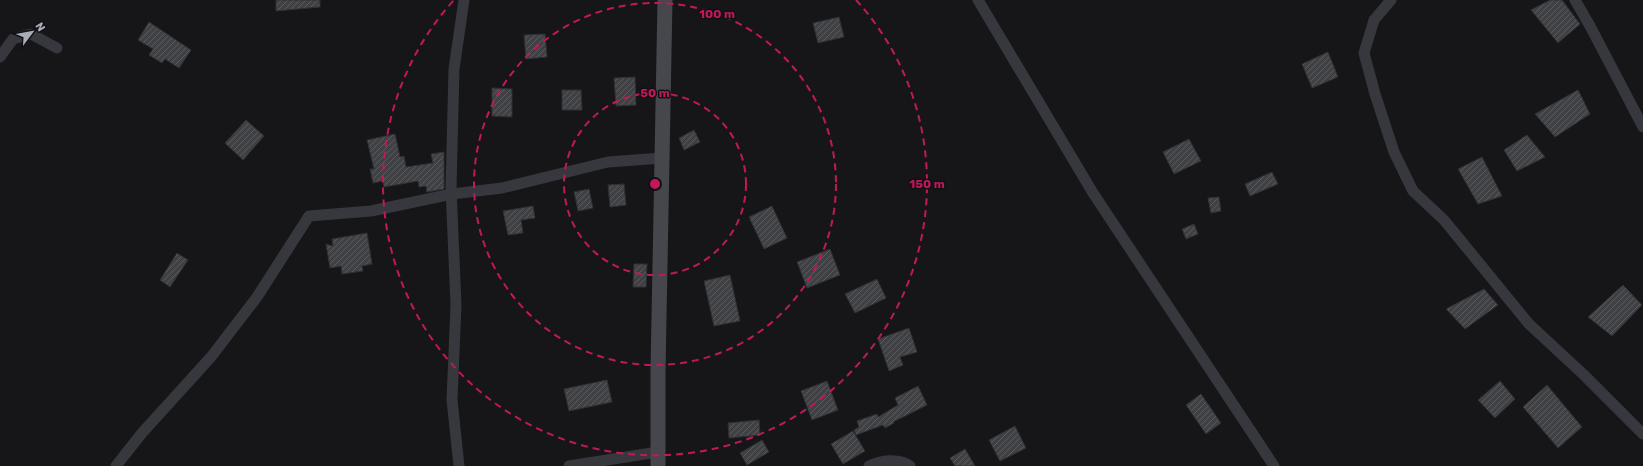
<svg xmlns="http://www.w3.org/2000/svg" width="1643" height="466" font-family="Rubik,sans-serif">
<defs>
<pattern id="building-hatch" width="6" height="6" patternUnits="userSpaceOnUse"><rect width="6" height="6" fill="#404145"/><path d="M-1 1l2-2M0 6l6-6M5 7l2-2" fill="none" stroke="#595a5e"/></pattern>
</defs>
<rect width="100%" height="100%" fill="#161618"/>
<!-- building -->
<path fill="url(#building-hatch)" stroke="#303034" d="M276,0H320V7L276,11Z
M1550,0H1562L1580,24L1558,43L1531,10Z
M839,17L844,37L818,43L813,23Z
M149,22L191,50L179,68L165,59L162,63L149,55L153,49L138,40Z
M545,34L547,57L526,59L524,35Z
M1328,52L1338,77L1312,88L1302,64Z
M635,77L636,105L616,106L614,78Z
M492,88L512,89V117L492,116Z
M562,90H581L582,110H562Z
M1578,90L1590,114L1555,137L1535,114Z
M246,120L264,136L243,160L225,143Z
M694,130L700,142L684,150L679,138Z
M395,134L400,157L404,156L406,167L433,163L431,154L444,152V189L427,192L426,186L419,187L418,181L384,187L383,181L373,183L370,169H374L367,140Z
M1527,135L1545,157L1517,171L1504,150Z
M1189,139L1201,161L1174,174L1163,152Z
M1482,157L1502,196L1478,204L1458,169Z
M1272,172L1278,184L1250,196L1245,184Z
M624,184L626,205L610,207L608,185Z
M589,189L593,208L578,211L574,192Z
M1219,197L1221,211L1211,213L1208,198Z
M533,206L535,218L521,220L523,233L508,235L503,211Z
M772,206L787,238L764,249L749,217Z
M1194,224L1198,234L1186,239L1182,229Z
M367,233L372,264L362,266L363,271L342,274L341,266L330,268L326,244L333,246L332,239Z
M830,249L840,275L807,288L797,262Z
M177,253L188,260L170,287L160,280Z
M634,264H647L646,287H633Z
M730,275L740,321L714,326L704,281Z
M877,279L886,298L855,313L845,294Z
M1623,285L1642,305L1612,336L1588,317Z
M1484,289L1498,305L1465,329L1446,309Z
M909,328L917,352L900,357L903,365L889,371L878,339Z
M607,380L612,402L569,411L564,389Z
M827,381L838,410L812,420L801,391Z
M1500,381L1515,399L1495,418L1478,400Z
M1547,385L1582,427L1558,448L1523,407Z
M918,386L927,405L893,422L894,423L885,428L883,425L856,435L854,430L859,427L857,421L877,414L878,417L898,405L895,398Z
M1201,394L1221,423L1206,434L1186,405Z
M759,420L760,435L729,438L728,423Z
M1015,426L1026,448L1000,461L989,440Z
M853,431L865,451L843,464L831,444Z
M762,440L769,452L747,465L740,453Z
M965,449L975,466H955L950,458Z"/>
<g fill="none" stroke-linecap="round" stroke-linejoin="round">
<!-- street -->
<path stroke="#37383d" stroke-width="11" d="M978,0L1093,193L1274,466
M1391,0L1374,20L1364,53L1375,94L1394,152L1413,191L1444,220L1529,324L1584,375L1643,434
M1575,0L1590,26L1643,127
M0,57L13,39L31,34L57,48
M116,466L142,433L211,357L257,297L309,216L371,211L452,194L502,188L608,162L662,158
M459,466L452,400L456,305L451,188L454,69L464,0
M569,466L658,452
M869,466C881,460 899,458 910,466"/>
<!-- secondary -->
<path stroke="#45474d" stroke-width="15" d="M658,466V371L665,0"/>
</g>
<!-- distance rings -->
<g fill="none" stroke="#c2185b" stroke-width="2" stroke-dasharray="7 5">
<circle cx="655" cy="184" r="91"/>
<circle cx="655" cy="184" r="181"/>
<path d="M856 0A272 272 0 1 1 454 0"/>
</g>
<circle cx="655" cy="184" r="6" fill="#c2185b" stroke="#111113" stroke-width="2"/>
<g font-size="12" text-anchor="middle" font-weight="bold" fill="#c2185b" stroke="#111113" stroke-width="3" stroke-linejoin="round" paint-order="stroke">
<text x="717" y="18">100 m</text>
<text x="655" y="97">50 m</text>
<text x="927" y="188">150 m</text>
</g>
<!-- north arrow -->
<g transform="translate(32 32) rotate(58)" stroke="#111113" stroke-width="3" paint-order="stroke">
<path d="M0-3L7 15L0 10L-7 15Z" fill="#a8adb8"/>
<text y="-6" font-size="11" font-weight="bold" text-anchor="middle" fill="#a8adb8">N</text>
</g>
</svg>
